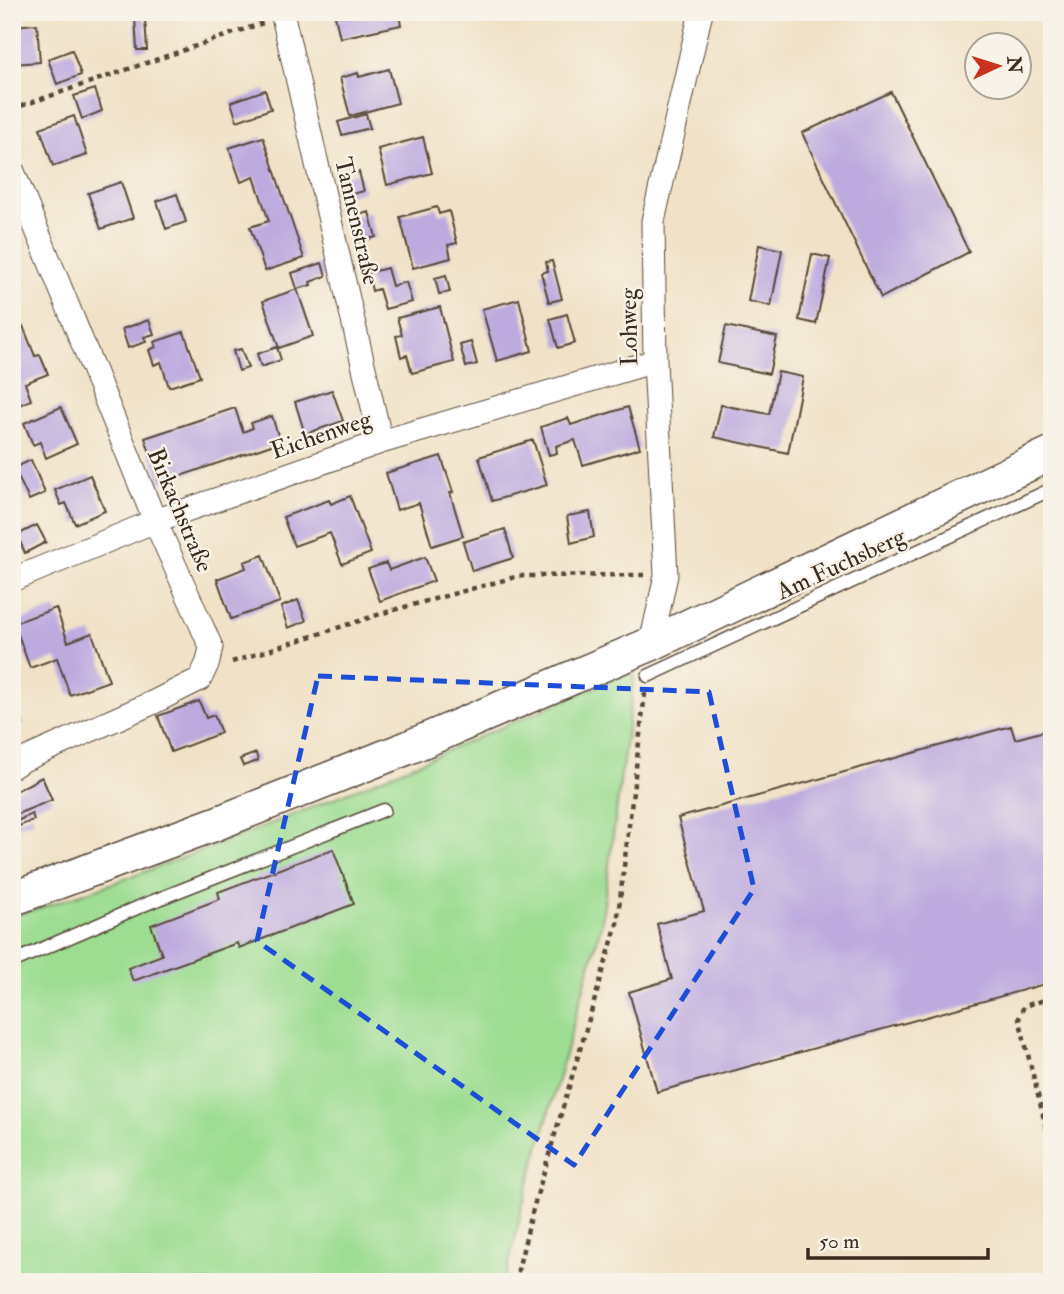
<svg xmlns="http://www.w3.org/2000/svg" width="1064" height="1294" font-family="'IM FELL Double Pica',serif">
<rect width="100%" height="100%" fill="#f7f3e8"/>
<filter id="ink" filterUnits="userSpaceOnUse"><feTurbulence type="fractalNoise" baseFrequency=".0143" numOctaves="2"/><feDisplacementMap in="SourceGraphic" scale="14" xChannelSelector="R" yChannelSelector="G"/><feConvolveMatrix kernelMatrix="1 2 1 2 8 2 1 2 1" color-interpolation-filters="sRGB"/></filter>
<filter id="wash" filterUnits="userSpaceOnUse"><feTurbulence type="fractalNoise" baseFrequency=".00686" numOctaves="4" result="noise"/><feDisplacementMap in="SourceGraphic" scale="28" xChannelSelector="R" yChannelSelector="G"/><feGaussianBlur stdDeviation="1.57" result="paint"/><feColorMatrix in="noise" values="0 0 0 0 0 0 0 0 0 0 0 0 0 0 0 0 0 1.4 0 .05"/><feComposite in="paint" operator="in"/></filter>
<g filter="url(#wash)">
<rect width="100%" height="100%" fill="#f1e2c7"/>
<!-- green -->
<path fill="#9ddd92" stroke="#6c8458" stroke-width="2" d="M635,670L601,926L522,1208L505,1282H12V917C225,850 430,758 635,670Z"/>
<g id="blocks">
<!-- building -->
<path fill="#bdaadf" d="M334,12H398L401,25L340,38Z
M135,18H145L147,50H137Z
M37,24L40,62L12,64V26Z
M72,50L81,75L57,84L48,59Z
M389,69L398,103L350,116L340,78L358,73L359,77Z
M95,89L102,111L82,119L74,96Z
M265,90L271,109L237,121L231,102Z
M891,92L969,252L881,298L802,133Z
M366,114L370,128L342,135L338,122Z
M74,116L87,155L53,166L40,128Z
M263,137L304,258L265,271L250,227L269,221L254,177L241,182L229,148Z
M423,137L432,173L387,185L378,149Z
M359,172L364,191L344,196L339,177Z
M121,182L133,218L101,229L88,193Z
M177,194L186,222L166,229L157,201Z
M437,207L439,214L449,211L457,243L448,245L451,258L413,268L400,217Z
M369,212L376,237L358,242L351,217Z
M759,245L782,250L771,306L748,301Z
M812,254L830,258L816,324L799,320Z
M552,261L562,299L549,302L541,273L548,271L546,262Z
M322,263L326,276L310,282L311,285L297,289L292,273Z
M387,268L392,286L406,282L412,302L385,309L379,289L372,291L368,273Z
M446,275L450,292L439,294L435,278Z
M297,289L313,336L279,348L263,301Z
M519,299L532,351L497,361L482,309Z
M440,307L454,362L412,373L407,355L401,357L396,336L402,335L397,318Z
M567,314L575,343L558,348L550,319Z
M149,320L154,334L144,337L146,342L128,348L122,329Z
M23,326L35,356L40,355L48,374L25,383L31,400L12,408V330Z
M726,326L777,337L769,374L718,363Z
M184,332L200,377L169,387L161,362L154,365L149,350L156,347L154,342Z
M471,342L477,364L466,367L460,345Z
M277,347L281,360L261,367L257,354Z
M241,349L248,368L239,371L233,351Z
M778,372L803,377L788,453L714,437L721,405L769,414Z
M332,390L343,421L305,434L295,402Z
M61,407L77,444L46,458L40,442L33,445L24,423Z
M628,407L640,448L583,465L575,440L556,446L557,453L549,455L541,427L568,418L571,425Z
M235,408L243,432L253,428L251,423L272,416L280,442L160,483L145,438Z
M533,440L547,485L492,501L479,457Z
M441,456L453,492L450,493L463,536L432,546L419,503L397,510L386,473Z
M31,460L45,493L29,500L14,468Z
M90,475L105,511L75,524L66,503L61,505L55,490Z
M350,496L371,553L342,564L330,533L294,546L283,517L329,500L331,504Z
M590,512L594,537L571,543L567,516Z
M37,525L46,542L25,553L17,535Z
M505,529L513,558L472,571L463,542Z
M263,555L280,602L231,619L217,579L246,568L244,562Z
M425,557L434,581L380,601L368,569L386,563L389,570Z
M298,600L306,621L288,628L281,607Z
M56,608L68,642L92,633L109,681L70,695L57,658L30,668L14,623Z
M199,701L206,718L214,715L221,733L171,752L158,716Z
M12,707L23,724L12,731Z
M1011,726L1015,739L1052,729V982L657,1092L629,992L672,979L657,924L704,911L678,818Z
M256,753L258,761L243,766L240,759Z
M42,777L52,800L12,816V793Z
M32,814L34,820L19,826L17,821Z
M333,849L354,904L239,948L237,943L133,981L128,968L162,955L151,925L220,899L218,892Z"/>
</g>
</g>
<g filter="url(#ink)">
<use href="#blocks" fill-opacity="0" stroke="#564637" stroke-width="2"/>
<g fill="none" stroke-linecap="round" stroke-linejoin="round">
<defs>
<path id="lane" d="M648,676L1052,489
M12,962L146,904L384,810"/>
<path id="street" d="M282,12L381,442
M12,169L155,521L211,647L208,662L200,679L152,703L21,761L12,767
M12,580L155,521L381,442L655,361
M651,644L666,575L655,361L653,221L701,12"/>
<path id="secondary" d="M12,899L215,824L407,748L651,644L1052,453"/>
</defs>
<!-- lane casing -->
<use href="#lane" stroke="#564637" stroke-width="15"/>
<!-- street casing -->
<use href="#street" stroke="#564637" stroke-width="25"/>
<!-- secondary casing -->
<use href="#secondary" stroke="#564637" stroke-width="36"/>
<!-- path -->
<path stroke="#564637" stroke-width="4.5" stroke-dasharray="5 5" stroke-linecap="butt" d="M12,109L263,23
M232,662L390,611L519,576L644,575
M1052,998L1024,1006L1019,1018L1052,1152
M515,1282L533,1209L617,924L645,693"/>
<!-- lane -->
<use href="#lane" stroke="#fff" stroke-width="12"/>
<!-- street -->
<use href="#street" stroke="#fff" stroke-width="23"/>
<!-- secondary -->
<use href="#secondary" stroke="#fff" stroke-width="33"/>
</g>
</g>
<!-- marked area -->
<path fill="none" stroke="#1d4ed8" stroke-width="5" stroke-dasharray="14 9" stroke-linejoin="round" d="M318,676L709,692L754,889L574,1165L257,941Z"/>
<g text-anchor="middle" dominant-baseline="central" stroke-width="5" stroke-linejoin="round" paint-order="stroke">
<!-- street labels -->
<g font-size="24" fill="#3b2a1e" stroke="#f7f3e8">
<text transform="translate(357 221) rotate(77)">Tannenstraße</text>
<text transform="translate(629 327) rotate(-91)">Lohweg</text>
<text transform="translate(321 435) rotate(-19)">Eichenweg</text>
<text transform="translate(180 510) rotate(67)">Birkachstraße</text>
<text transform="translate(841 564) rotate(-25)">Am Fuchsberg</text>
</g>
</g>
<!-- margin -->
<rect width="1064" height="1294" fill="none" stroke="#f7f3e8" stroke-width="42"/>
<!-- north arrow -->
<g transform="translate(998 66) rotate(86)"><circle r="33" fill="#f7f3e8" stroke="#aca397" stroke-width="2"/>
<path d="M0-5L12 26L0 18L-12 26Z" fill="#c8321e"/>
<text y="-10" font-size="19" font-weight="bold" text-anchor="middle" fill="#3b2a1e">N</text>
</g>
<!-- scale -->
<path d="M808 1248v10h180v-10" fill="none" stroke="#3b2a1e" stroke-width="3.5"/>
<text x="819" y="1248" font-size="21" fill="#3b2a1e" stroke="#f7f3e8" stroke-width="5" paint-order="stroke">50 m</text>
</svg>
